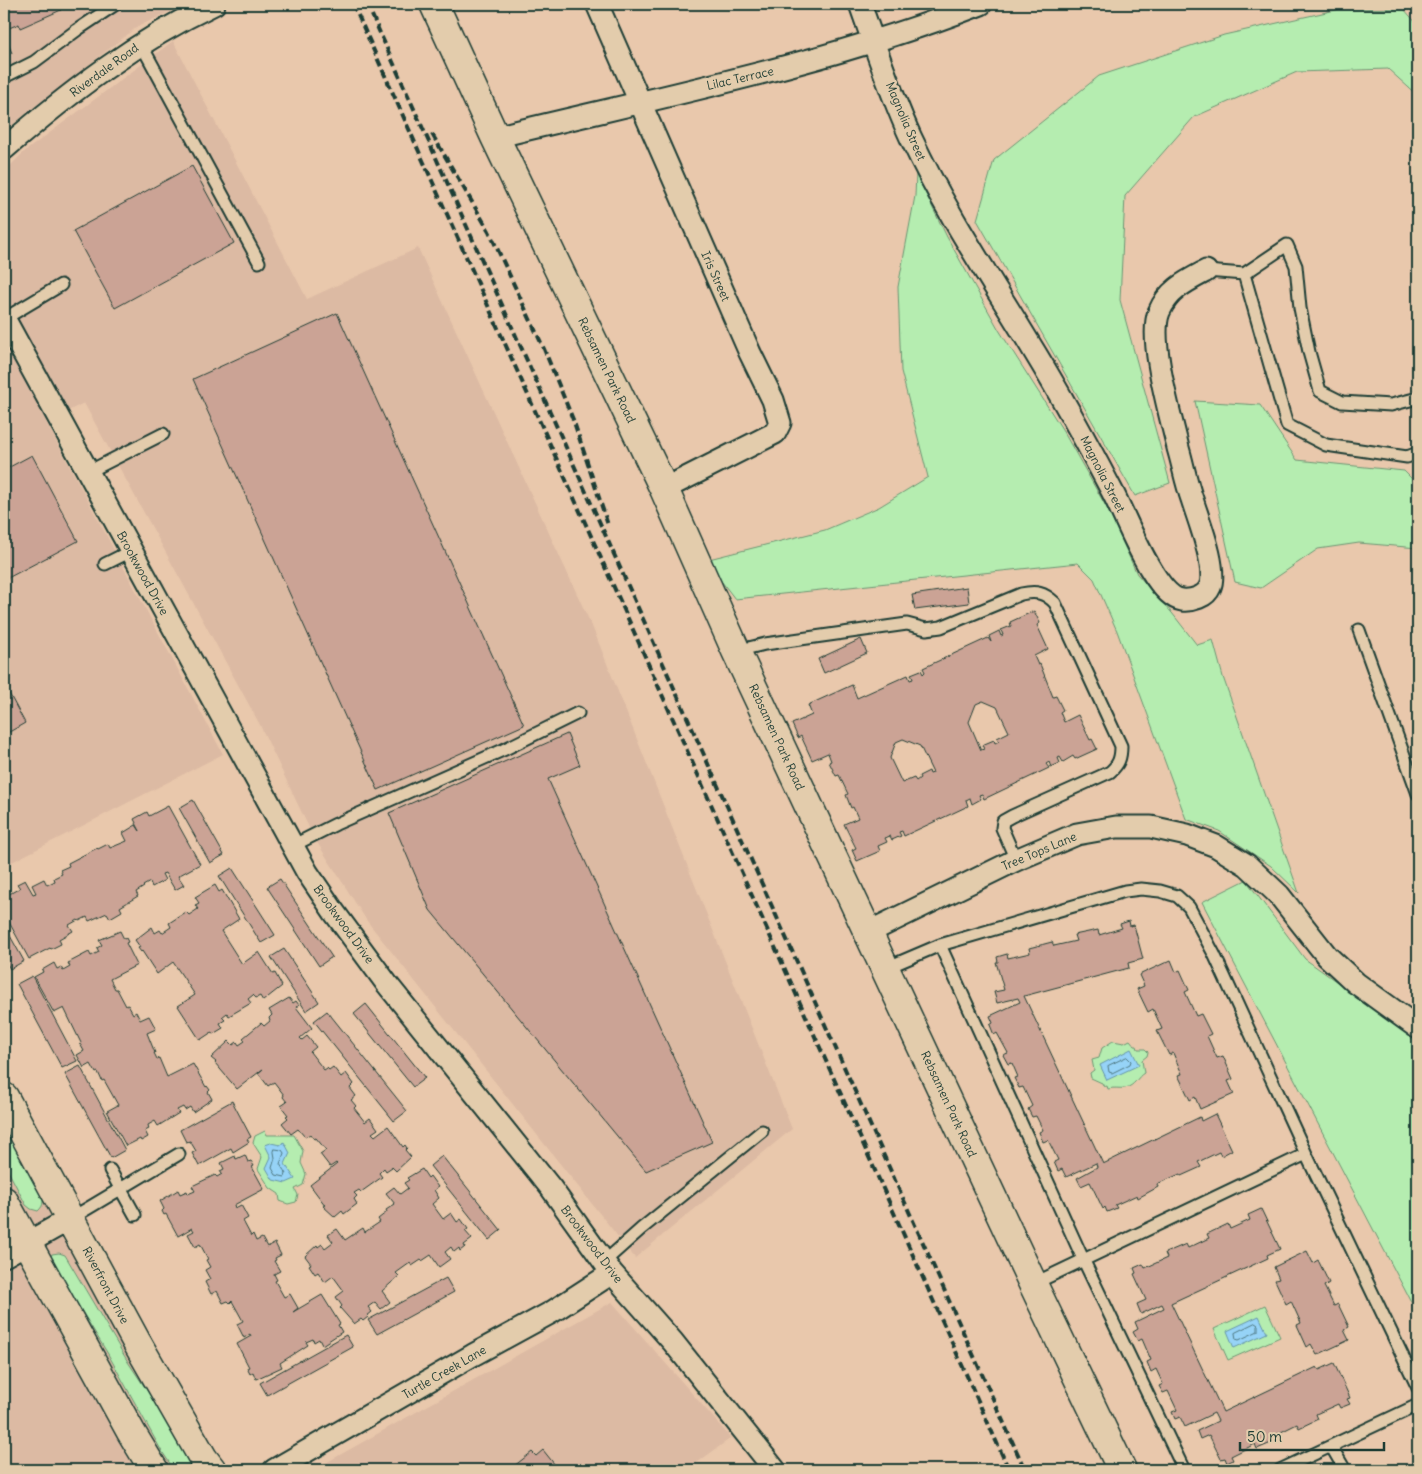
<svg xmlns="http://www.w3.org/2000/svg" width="1422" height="1474" font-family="Delius,sans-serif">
<rect width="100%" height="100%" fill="#e9c8ac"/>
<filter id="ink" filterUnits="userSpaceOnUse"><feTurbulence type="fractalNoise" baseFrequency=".02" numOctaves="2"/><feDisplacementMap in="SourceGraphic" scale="10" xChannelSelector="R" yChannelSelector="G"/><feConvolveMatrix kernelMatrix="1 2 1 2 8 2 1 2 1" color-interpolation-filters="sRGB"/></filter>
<g filter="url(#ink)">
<!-- built -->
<path fill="#dcbaa3" d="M4,4H186L137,27L4,131Z
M173,41L307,299L418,248L594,631L792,1129L635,1258L367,921L313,836L259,723L84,403L46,422L223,754L4,866V172L24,152Z
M4,1076L95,1245L191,1470H4Z
M612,1302L731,1438L687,1470H313Z"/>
<!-- green -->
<path fill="#b5edb0" stroke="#6a9572" d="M1403,8L1418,25V96L1388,69L1297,72L1194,117L1125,196L1120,300L1170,483L1135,496L977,220L994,160L1099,76L1224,35L1340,9Z
M916,174L947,237L999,330L1062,429L1108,510L1137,574L1172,613L1197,645L1213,640L1223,677L1299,893L1271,866L1219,831L1186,819L1117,631L1094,579L1078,563L735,599L705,560L825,530L879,507L928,477L901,371L898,287L915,196Z
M1195,401L1260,405L1297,460L1404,471L1418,485V548L1359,543L1318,549L1261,588L1235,582Z
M1246,880L1305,959L1418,1040V1315L1202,902Z
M1130,1040L1135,1046H1137L1138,1049H1145L1148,1052L1147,1056L1142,1060L1144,1073C1137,1077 1135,1086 1125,1088C1119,1089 1115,1087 1108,1089L1107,1086L1104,1087L1102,1083L1091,1078L1090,1073L1094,1070L1092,1060L1099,1058L1102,1048L1113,1041L1124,1043Z
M4,1126C13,1141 44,1186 43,1201C43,1206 41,1208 38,1211L31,1209L26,1205L4,1163Z
M265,1131L267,1135H294L303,1151L301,1163L306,1174L303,1185L295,1189L298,1195L296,1202L288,1204L280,1201L279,1194L270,1188L258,1169L262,1157L253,1143L255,1136Z
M59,1253L65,1255L128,1362L185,1447L194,1470H176L171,1465L161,1450L108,1354L50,1259L52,1254Z
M1265,1305L1280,1337L1228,1360L1214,1329Z"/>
<!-- water -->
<path fill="#96d3f7" stroke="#6697a9" d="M1131,1049L1139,1065L1107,1080L1100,1065Z
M284,1142L290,1153L285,1164L295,1179L286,1183L273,1180L266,1168L271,1157L265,1145L271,1143L280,1145Z
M1259,1316L1267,1333L1234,1348L1227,1331Z"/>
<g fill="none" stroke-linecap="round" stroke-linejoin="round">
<!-- shore -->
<path stroke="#4f7982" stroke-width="1" d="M1127,1057L1131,1061L1130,1064L1112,1073L1109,1072L1108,1066Z
M275,1149L282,1150L284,1153L280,1164L286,1174L285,1177L276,1175L272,1168L275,1158L274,1152Z
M1255,1323L1258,1325V1331L1239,1340L1236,1339L1235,1333Z"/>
</g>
<!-- building -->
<path fill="#cba395" stroke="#1f3d34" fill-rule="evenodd" d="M4,4H58L61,10L20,28L19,24L4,30Z
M4,34L12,53L4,56Z
M192,166L234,243L115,308L73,231Z
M337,313L524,725L378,790L193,379Z
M32,455L78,541L4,580V470Z
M967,587L969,603L915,610L912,595Z
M1034,611L1040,623L1037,625L1048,649L1034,656L1038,665L1040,664L1053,697L1056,696L1063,710L1060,712L1064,722L1078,715L1090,740L1092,739L1097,749L1075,759L1073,756L1063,762L1060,757L1058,758L1060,763L1051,767L1049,762L1046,764L1049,768L984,799L982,794L979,795L981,799L972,804L970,798L966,800L968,806L904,836L902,831L899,832L901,836L892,840L890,836L885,838L887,842L878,846L880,851L857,861L852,850L856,848L844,824L858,818L853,807L851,808L846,795L848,794L839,775L836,776L829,762L831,761L828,753L812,760L801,736L798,738L792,724L812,715L808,705L852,685L857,698L908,675L910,680L913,679L911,674L921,670L923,674L925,672L923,668L988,638L991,642L989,636L999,631L1001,636L1003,635L1001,630L1011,626L1010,622ZM983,701L997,707L1009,732L997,738L999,741L995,743L994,740L982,745L984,749L981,750L969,722L976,704ZM903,739L920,746L933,773L930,774L929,771L919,776L920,778L916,781L914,778L902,783L890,758L896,742Z
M861,639L867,653L824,673L818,659Z
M4,684L25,723L4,735Z
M567,734L580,765L548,779L712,1142L646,1171L430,910L389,813Z
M193,800L224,855L210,863L179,808Z
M168,806L200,864L178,876L184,885L175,890L165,873L162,874L165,880L152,887L150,882L143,886L144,887L136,892L138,896L120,907L122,911L110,918L107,913L89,921L87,917L79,921L78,920L69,925L73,931L59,939L61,944L51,949L50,948L29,959L4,913V897L20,888L17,884L25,880L33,894L36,893L32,885L44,879L47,885L55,881L54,878L62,874L60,870L69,866L68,863L97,848L98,849L108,844L110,848L127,841L123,833L136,825L140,831L134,819L147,812L149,816Z
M232,868L275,935L261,943L219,876Z
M280,879L332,957L319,966L267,887Z
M215,885L219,892L222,890L239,919L221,931L242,964L259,952L273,974L275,973L282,986L263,1001L260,996L256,998L253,995L248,999L251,1003L229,1016L227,1013L222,1017L225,1020L220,1023L223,1028L213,1034L212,1032L200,1040L178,1006L195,995L173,962L157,974L142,951L141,952L138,948L140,947L135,940L152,927L155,933L160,930L162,933L171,927L169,923L186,912L189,915L198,909L195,905L199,903L195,897Z
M1129,921L1130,926L1134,925L1143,959L1128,963L1129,968L1024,996L1103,1164L1200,1117L1201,1121L1215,1114L1232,1150L1221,1156L1219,1152L1198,1162L1201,1167L1181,1176L1180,1174L1157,1184L1158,1187L1138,1198L1137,1195L1115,1205L1117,1208L1107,1212L1105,1207L1103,1209L1090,1182L1081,1186L1077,1178L1097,1167L1096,1163L1066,1177L1062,1169L1058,1171L1054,1162L1058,1160L1048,1140L1043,1142L1039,1132L1043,1130L1036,1116L1032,1117L1028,1109L1032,1106L1023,1087L1019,1088L1014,1078L1018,1077L1012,1063L1008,1064L1003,1055L1008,1053L997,1033L994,1035L990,1025L993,1023L990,1016L1020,1002L1018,998L997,1003L994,992L1004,990L996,962H998L997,957L1007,954L1008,958L1030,953L1029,948L1052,942L1054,946L1076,941L1074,935L1098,930L1099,935L1122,928L1120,924Z
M4,925L24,961L10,969L4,958Z
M120,931L124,939L126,938L128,942L126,943L137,965L110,979L115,989H117L126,1006L128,1005L133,1014L136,1012L140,1020L149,1016L156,1029L147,1033L155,1053H154L157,1059L159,1058L167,1077L193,1064L206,1087L207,1086L210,1090L208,1092L212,1099L193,1112L190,1107L185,1110L183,1107L177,1110L179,1113L158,1126L155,1121L148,1125L149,1129L145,1131L148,1137L141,1141L140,1139L126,1146L107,1111L118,1105L104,1080L102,1081L98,1072L96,1073L91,1064L84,1068L77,1055L84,1051L80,1044L81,1043L64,1008L54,1013L34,977L43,972L42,970L54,963L57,969L61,967L63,971L70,967L68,963L89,952L91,956L99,952L97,948L102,945L99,940Z
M284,949L319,1002L306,1011L271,957Z
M1171,960L1176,972L1180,970L1189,990L1185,992L1196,1016L1201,1014L1211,1034L1207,1036L1217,1058L1223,1056L1233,1079L1228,1081L1234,1094L1200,1109L1195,1097L1190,1100L1178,1075L1182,1074L1173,1053L1169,1055L1157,1031L1162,1029L1153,1009L1148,1012L1137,989L1144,986L1139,975Z
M32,976L77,1061L62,1068L17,984Z
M289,998L293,1003L296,1001L299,1005L296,1007L312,1028L300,1038L302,1040L307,1036L316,1047L310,1052L324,1070L327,1068L329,1070L333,1067L341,1077L346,1073L354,1084L350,1088L356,1096L351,1100L356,1106L354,1108L365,1122L370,1118L378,1129L372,1133L375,1136L388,1126L403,1147L405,1145L407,1148L405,1150L411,1157L396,1171L392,1167L386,1171L384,1168L379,1173L382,1177L361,1192L359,1190L354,1193L357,1196L354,1199L357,1204L344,1214L342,1211L335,1217L323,1206L325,1205L310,1185L337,1164L336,1163L330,1167L320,1154L326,1150L316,1138L314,1139L310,1134L305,1137L298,1129L291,1134L282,1123L288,1118L286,1116L288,1115L281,1106L287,1102L283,1097L284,1095L274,1082L268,1086L258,1073L263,1069L237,1089L215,1063L216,1062L211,1058L229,1041L233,1045L237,1042L239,1045L245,1041L243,1038L261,1023L264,1026L270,1021L269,1018L272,1015L269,1010Z
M366,1004L425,1078L413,1087L354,1014Z
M327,1011L407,1111L394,1121L314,1021Z
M80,1066L125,1150L111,1158L65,1074Z
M232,1101L251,1137L247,1139L249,1142L233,1152L231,1148L199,1166L192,1153L196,1151L190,1141L186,1142L180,1130Z
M245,1155L248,1162L251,1161L254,1166L252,1167L264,1189L234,1205L235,1208L241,1205L248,1218L243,1221L251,1236L253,1234L256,1241L262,1238L267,1247L275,1243L281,1255L275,1258L276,1260L274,1261L280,1271L274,1274L277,1280L275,1281L284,1297L290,1294L298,1308L293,1312L322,1295L340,1324L338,1325L342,1332L322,1345L319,1339L314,1342L313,1339L306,1342L308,1345L280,1363L282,1367L256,1379L253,1372L250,1374L247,1368L249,1367L237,1344L251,1336L250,1334L244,1338L237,1324L243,1321L232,1301L230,1303L228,1301L223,1303L217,1291L211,1294L205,1282L210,1279L205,1270L210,1267L206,1260L208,1259L200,1244L195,1247L188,1234L194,1231L192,1228L178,1236L166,1214L164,1215L162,1211L164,1209L160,1201L178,1190L180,1194L187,1191L188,1194L195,1191L192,1186L215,1175L217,1177L222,1174L220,1171L224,1169L221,1163L235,1156L236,1159Z
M442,1156L501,1230L489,1240L430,1166Z
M422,1169L428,1178L430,1176L438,1187L434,1190L439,1198L432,1204L443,1219L451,1213L457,1222L461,1219L468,1229L465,1231L472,1239L464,1245L465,1247L460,1251L459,1248L454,1252L451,1247L445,1252L450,1259L439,1267L431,1255L422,1261L421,1260L412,1266L410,1263L396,1273L399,1276L382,1291L390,1302L381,1309L375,1302L368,1307L372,1312L367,1316L368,1317L363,1321L361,1319L354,1324L340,1308L342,1306L336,1297L344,1291L333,1276L325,1282L318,1272L315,1274L309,1265L311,1264L305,1256L317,1245L318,1247L322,1244L325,1248L333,1242L328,1235L337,1229L345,1240L363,1228L365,1232L380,1222L378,1219L387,1212L386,1210L395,1204L386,1193L394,1187L400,1194L408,1188L404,1183L409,1180L407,1178Z
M1261,1209L1280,1249L1267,1255L1268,1258L1171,1303L1223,1412L1317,1367L1319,1370L1334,1363L1350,1398L1347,1399L1350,1404L1340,1408L1338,1404L1316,1414L1318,1419L1299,1428L1297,1424L1273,1436L1276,1441L1257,1449L1255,1444L1231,1456L1233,1460L1227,1463L1225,1458L1221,1459L1209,1435L1200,1439L1197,1431L1218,1421L1214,1413L1185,1427L1180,1417L1175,1419L1172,1412L1177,1410L1168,1391L1163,1393L1159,1386L1163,1384L1156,1369L1151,1372L1147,1362L1151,1360L1142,1339L1138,1341L1133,1332L1138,1329L1135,1322L1164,1308L1162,1304L1141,1314L1137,1304L1146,1300L1134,1274L1136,1273L1134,1268L1143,1264L1145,1268L1167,1258L1165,1253L1186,1244L1188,1248L1209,1238L1207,1234L1228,1224L1230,1229L1250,1220L1248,1215Z
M1307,1251L1313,1263L1318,1260L1329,1283L1324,1286L1334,1306L1338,1304L1349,1327L1344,1330L1349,1340L1317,1355L1311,1344L1307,1347L1297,1325L1301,1323L1291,1301L1286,1304L1275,1280L1279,1279L1274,1267Z
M446,1278L454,1292L377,1334L368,1320Z
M346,1335L353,1347L267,1395L260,1383Z
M543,1450L559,1470H509L532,1452L536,1456Z"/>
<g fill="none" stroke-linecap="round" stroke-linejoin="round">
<defs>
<path id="service" d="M141,44L259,262
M4,77L34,62L77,30L116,4
M1206,271L1244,274L1287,245L1296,266L1300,308L1309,352L1320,391L1342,402L1391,405L1418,398
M1244,274L1287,425L1326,445L1407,457L1418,453
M4,319L61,285
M88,472L163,434
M105,564L131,551
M1359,630L1418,794
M736,651L765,644L907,624L926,629L941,627L1021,594C1036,591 1044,592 1055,603L1121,746C1121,758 1119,764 1110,772L1012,816L1003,821L1002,828L1016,860
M292,846L336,824L503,750L578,713
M940,945L1083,1259L1184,1470
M886,968L940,945L1125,891L1141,889L1160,891L1177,896L1189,907L1214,954L1306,1154L1418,1388
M110,1170L135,1215
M70,1219L179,1154
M604,1262L641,1229L762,1131
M1033,1284L1306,1154
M1331,1446L1345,1470
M1280,1470L1418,1405"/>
<path id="minor" d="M597,4L750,353L773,400L780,423L775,433L664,489
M860,4C876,49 891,95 911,138C946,213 992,281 1034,351C1062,397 1087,443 1112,491C1125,515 1155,597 1182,600C1192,601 1206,597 1210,587C1218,568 1198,519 1192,499C1186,482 1183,465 1178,448C1171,417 1148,340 1159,312C1168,290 1187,281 1206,271
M495,137C658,97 824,65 981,4
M4,149C69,93 136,41 214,4
M4,318L307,872L334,912L387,984L551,1188L612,1273L673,1342L775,1470
M869,932L1016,860L1077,834L1116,827H1151L1187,835L1216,846L1247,865L1279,895L1327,956L1356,983L1418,1028
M4,1256L70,1219
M274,1470L473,1355L552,1312L612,1273"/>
<path id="tertiary" d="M434,4L495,137L664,489L736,651L1033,1284L1122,1470
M4,1097L136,1341L203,1458L212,1470
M4,1201L131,1432L154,1470"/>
</defs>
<!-- service casing -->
<use href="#service" stroke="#1f3d34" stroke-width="15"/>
<!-- minor casing -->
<use href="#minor" stroke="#1f3d34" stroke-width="25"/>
<!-- tertiary casing -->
<use href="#tertiary" stroke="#1f3d34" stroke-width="31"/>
<!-- service -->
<use href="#service" stroke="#e3ccac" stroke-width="11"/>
<!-- minor -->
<use href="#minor" stroke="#e3ccac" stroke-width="21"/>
<!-- tertiary -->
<use href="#tertiary" stroke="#e3ccac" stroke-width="28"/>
<!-- rail -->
<path stroke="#1f3d34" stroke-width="4" stroke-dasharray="8 4" stroke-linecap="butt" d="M353,4L1009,1470
M367,4L1025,1470
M432,134L489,231L544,349L574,422L608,525"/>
</g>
</g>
<g text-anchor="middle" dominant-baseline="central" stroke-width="5" stroke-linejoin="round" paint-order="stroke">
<!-- street labels -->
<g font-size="12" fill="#1f3d34" stroke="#e3ccac">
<text transform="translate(104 70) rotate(-36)">Riverdale Road</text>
<text transform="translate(740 78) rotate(-13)">Lilac Terrace</text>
<text transform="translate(906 121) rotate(67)">Magnolia Street</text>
<text transform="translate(716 276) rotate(66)">Iris Street</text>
<text transform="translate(607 370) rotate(64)">Rebsamen Park Road</text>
<text transform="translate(1103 474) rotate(63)">Magnolia Street</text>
<text transform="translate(143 573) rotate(61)">Brookwood Drive</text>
<text transform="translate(777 737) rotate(65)">Rebsamen Park Road</text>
<text transform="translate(1039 851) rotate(-23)">Tree Tops Lane</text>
<text transform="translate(344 924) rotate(54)">Brookwood Drive</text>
<text transform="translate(949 1104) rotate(65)">Rebsamen Park Road</text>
<text transform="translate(592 1244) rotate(53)">Brookwood Drive</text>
<text transform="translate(106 1285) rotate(62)">Riverfront Drive</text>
<text transform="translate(444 1372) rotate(-30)">Turtle Creek Lane</text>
</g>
</g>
<!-- margin -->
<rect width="1422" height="1474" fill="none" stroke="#e3ccac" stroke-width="20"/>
<rect x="10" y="10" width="1402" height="1454" fill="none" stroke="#1f3d34" stroke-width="2" filter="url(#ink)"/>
<!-- scale -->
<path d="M1240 1442v8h144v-8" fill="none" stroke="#1f3d34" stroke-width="2.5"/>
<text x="1247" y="1442" font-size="15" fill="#1f3d34" stroke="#e3ccac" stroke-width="4" paint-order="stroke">50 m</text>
</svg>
